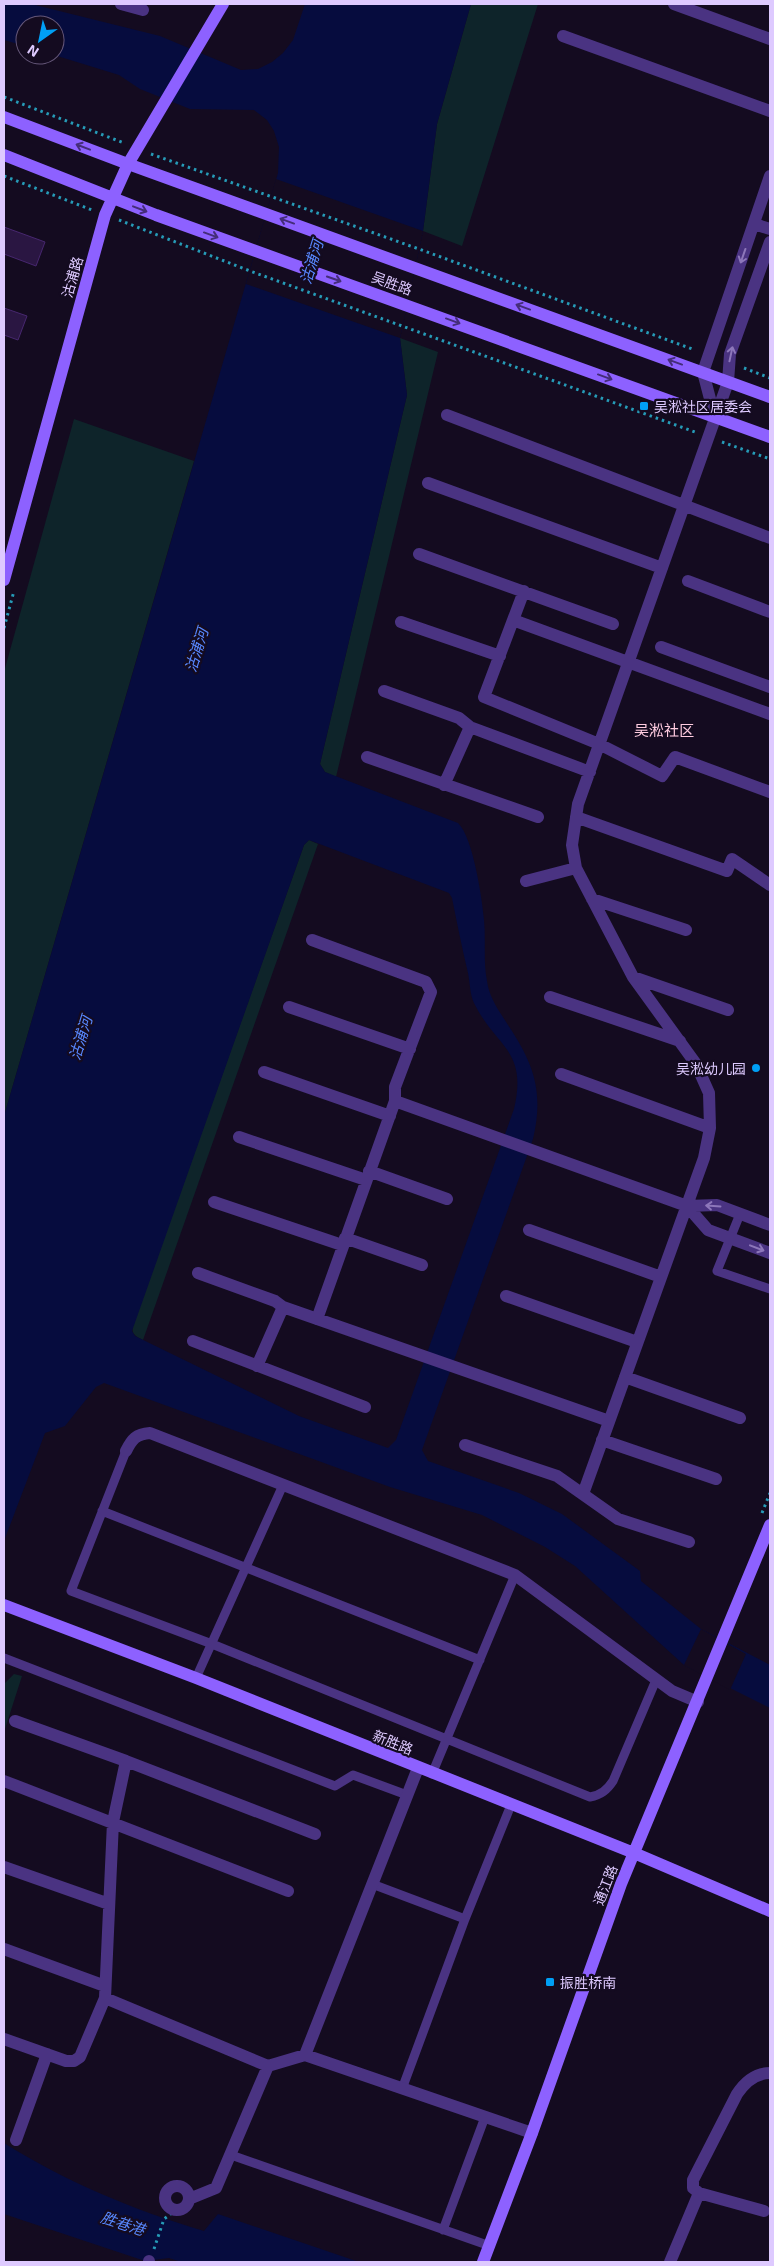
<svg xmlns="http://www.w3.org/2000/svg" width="774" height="2266" font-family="'Exo 2','Noto Sans SC',sans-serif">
<rect width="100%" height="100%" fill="#140b20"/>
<!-- green -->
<path fill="#0e242a" d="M471,4H538L462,246L423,231L437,124Z
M400,338L438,352L336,777L325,772L320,764L407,395Z
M74,419L194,461L4,1116V672Z
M309,840L318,844L143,1340C135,1336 131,1334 133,1325L304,845Z
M14,1674L22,1676L4,1732V1684Z"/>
<!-- water -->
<path fill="#060c3e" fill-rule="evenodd" d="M4,4H31L160,36L241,70L258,69L272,62L283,53L293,40L305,4H471L437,124L423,231L400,338L407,395L320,764L325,772L458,823C473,837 482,898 484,920C486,940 483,961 487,981C489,997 499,1011 508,1025C534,1064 544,1092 533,1139L422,1450L428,1461L519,1493L562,1514L640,1571L641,1581L701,1629L770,1665V1708L684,1665L575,1566L545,1547L482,1515L390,1487L104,1383L96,1387L65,1426L45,1433L4,1541V1116L278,173L279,147L274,131L267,120L254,110L190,109L140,89L119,75L54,55L55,25H25V46L4,40ZM309,840L449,893L452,898C457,923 462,948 468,973C470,983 470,995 474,1003C496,1048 528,1049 514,1109L396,1440L388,1448L299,1416L135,1336L132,1331L304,845Z
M4,2143C66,2182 134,2210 204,2231L218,2214L359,2262H181L169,2258L145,2261L4,2214Z"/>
<!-- pier -->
<path fill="#140b20" d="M276,179L423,231L400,338L246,284Z
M701,1629L746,1654L730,1690L684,1665Z"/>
<!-- building -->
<path fill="#2a1642" stroke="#47276f" d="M4,227L45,242L36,266L4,254Z
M4,308L27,316L18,340L4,335Z"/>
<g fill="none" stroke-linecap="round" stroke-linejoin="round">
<!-- path -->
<path stroke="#269bb7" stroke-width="3" stroke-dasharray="2.5 4" stroke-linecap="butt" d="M4,97L124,143
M151,154L419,249L695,350
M4,176L92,210
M119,220L250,271L695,432
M744,368L770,378
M722,442L770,459
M4,628L14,591
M762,1513L770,1493
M154,2249L164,2219L176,2210"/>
<!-- lane -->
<path stroke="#4a3382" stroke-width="9" d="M740,1214L717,1271L770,1289
M126,1451L71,1591L212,1644L590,1797C601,1795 607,1790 613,1781L656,1680
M102,1511L480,1660
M4,1658L335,1786L353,1775L407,1795
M196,1678L283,1485
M432,1774L515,1575
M372,1884L465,1919
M402,2089L465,1919L511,1805
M231,2155L490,2246
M443,2230L485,2117"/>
<!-- street -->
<path stroke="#4a3382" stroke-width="12" d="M121,4L143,10
M674,4L770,39
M563,36L770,111
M754,224L770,229
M447,415L770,538
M715,418L703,372L770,176
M428,483L662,568
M419,554L613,624
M688,581L770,612
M524,591L484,697L599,744L662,776L675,757L770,792
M513,620L770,714
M401,622L500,656
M661,647L770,687
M384,691L459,718L470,727L590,772
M367,757L538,817
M444,785L470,727
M576,817L727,871L732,859L770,885
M526,881L576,868
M592,899L686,930
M312,940L426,982L431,992L395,1087V1101L317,1319
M633,977L728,1010
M550,997L680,1041
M289,1007L410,1049
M264,1072L390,1116
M561,1074L710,1128
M395,1101L687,1206L717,1205L770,1225
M239,1137L366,1180
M369,1171L447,1199
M214,1202L342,1245
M687,1206L708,1230L770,1253
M529,1230L661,1277
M345,1238L422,1265
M198,1273L275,1301L283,1307L609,1421
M506,1296L637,1342
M193,1341L365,1407
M257,1366L283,1307
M625,1377L740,1418
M602,1440L716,1479
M465,1445L557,1476L618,1519L689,1542
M126,1451C132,1439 136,1434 150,1433L515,1575L672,1691L698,1702
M583,1494L704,1158L710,1128L709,1093L696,1064L633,977L576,868L572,845L578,804L728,382L730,354L770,242
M15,1721L126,1761L315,1834
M4,1781L288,1891
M4,1867L109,1904
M4,1949L105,1986
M105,1998L268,2066
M4,2039L66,2061H74L80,2057L105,1998L113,1822L126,1761
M305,2055L418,1768
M16,2140L47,2054
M165 2198a12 12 0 1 1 24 0a12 12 0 1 1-24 0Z
M189,2199L216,2188L268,2066L305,2055L532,2133
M764,2211L699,2193L693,2188V2180L737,2094C745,2082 755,2073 770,2073
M149,2262V2261
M670,2262L699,2193"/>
<!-- secondary -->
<path stroke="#8d61ff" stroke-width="12" d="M4,117L128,164L770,397
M4,155L156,215L770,437
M4,580L105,215L128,164L223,4
M4,1605L196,1678L634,1853L770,1911
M483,2262L532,2133L621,1884L770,1525"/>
</g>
<!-- one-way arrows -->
<defs><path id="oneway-shaft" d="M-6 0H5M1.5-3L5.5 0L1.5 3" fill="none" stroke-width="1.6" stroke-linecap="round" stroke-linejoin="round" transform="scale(1.25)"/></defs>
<g stroke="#442d79">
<use href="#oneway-shaft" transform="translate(83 147) rotate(-159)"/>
<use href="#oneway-shaft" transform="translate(140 209) rotate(21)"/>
<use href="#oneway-shaft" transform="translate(287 221) rotate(-160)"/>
<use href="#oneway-shaft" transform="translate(211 235) rotate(20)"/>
<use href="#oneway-shaft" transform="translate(334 279) rotate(19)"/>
<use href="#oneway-shaft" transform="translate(523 307) rotate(-160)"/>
<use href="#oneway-shaft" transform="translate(453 321) rotate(20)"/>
<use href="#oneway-shaft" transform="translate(675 362) rotate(-160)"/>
<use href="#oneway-shaft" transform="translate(605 377) rotate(20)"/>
</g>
<g stroke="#8d77ba">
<use href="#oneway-shaft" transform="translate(743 256) rotate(109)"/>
<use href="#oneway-shaft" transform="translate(731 354) rotate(-78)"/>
<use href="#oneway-shaft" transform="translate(713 1206) rotate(-176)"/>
<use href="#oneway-shaft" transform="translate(757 1248) rotate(21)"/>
</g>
<!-- markers -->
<g fill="#009ff5" stroke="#140b20" stroke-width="2">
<rect x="639" y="401" width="10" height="10" rx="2.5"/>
<circle cx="756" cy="1068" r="5"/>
<rect x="545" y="1977" width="10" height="10" rx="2.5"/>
</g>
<g text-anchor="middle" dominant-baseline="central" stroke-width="4.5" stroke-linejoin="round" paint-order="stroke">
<!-- street labels -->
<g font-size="14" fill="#decaff" stroke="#140b20">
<text transform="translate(72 277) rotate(-74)">沽浦路</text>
<text transform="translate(392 283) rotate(20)">吴胜路</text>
<text transform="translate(393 1742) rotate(22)">新胜路</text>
<text transform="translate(605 1885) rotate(-69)">通江路</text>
</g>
<!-- poi labels -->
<g font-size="14" fill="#decaff" stroke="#140b20" text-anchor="start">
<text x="654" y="406">吴淞社区居委会</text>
<text x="746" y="1068" text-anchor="end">吴淞幼儿园</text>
<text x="560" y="1982">振胜桥南</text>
</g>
<!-- water labels -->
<g font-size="15" font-style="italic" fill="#5888ff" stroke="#140b20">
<text transform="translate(311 262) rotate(-73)">沽浦河</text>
<text transform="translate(196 650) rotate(-73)">沽浦河</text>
<text transform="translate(80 1038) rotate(-73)">沽浦河</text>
<text transform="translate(123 2223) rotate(18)">胜巷港</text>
</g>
<!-- neighbourhood labels -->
<g font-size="15" fill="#ffcce0" stroke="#140b20">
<text x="664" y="730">吴淞社区</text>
</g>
</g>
<!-- border -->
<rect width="774" height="2266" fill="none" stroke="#decaff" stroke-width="10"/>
<!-- north arrow -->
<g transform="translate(40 40) rotate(213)"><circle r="24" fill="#140b20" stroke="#655779"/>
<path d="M0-4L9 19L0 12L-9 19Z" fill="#009ff5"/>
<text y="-8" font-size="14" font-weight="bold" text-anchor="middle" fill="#decaff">N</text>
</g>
</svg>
